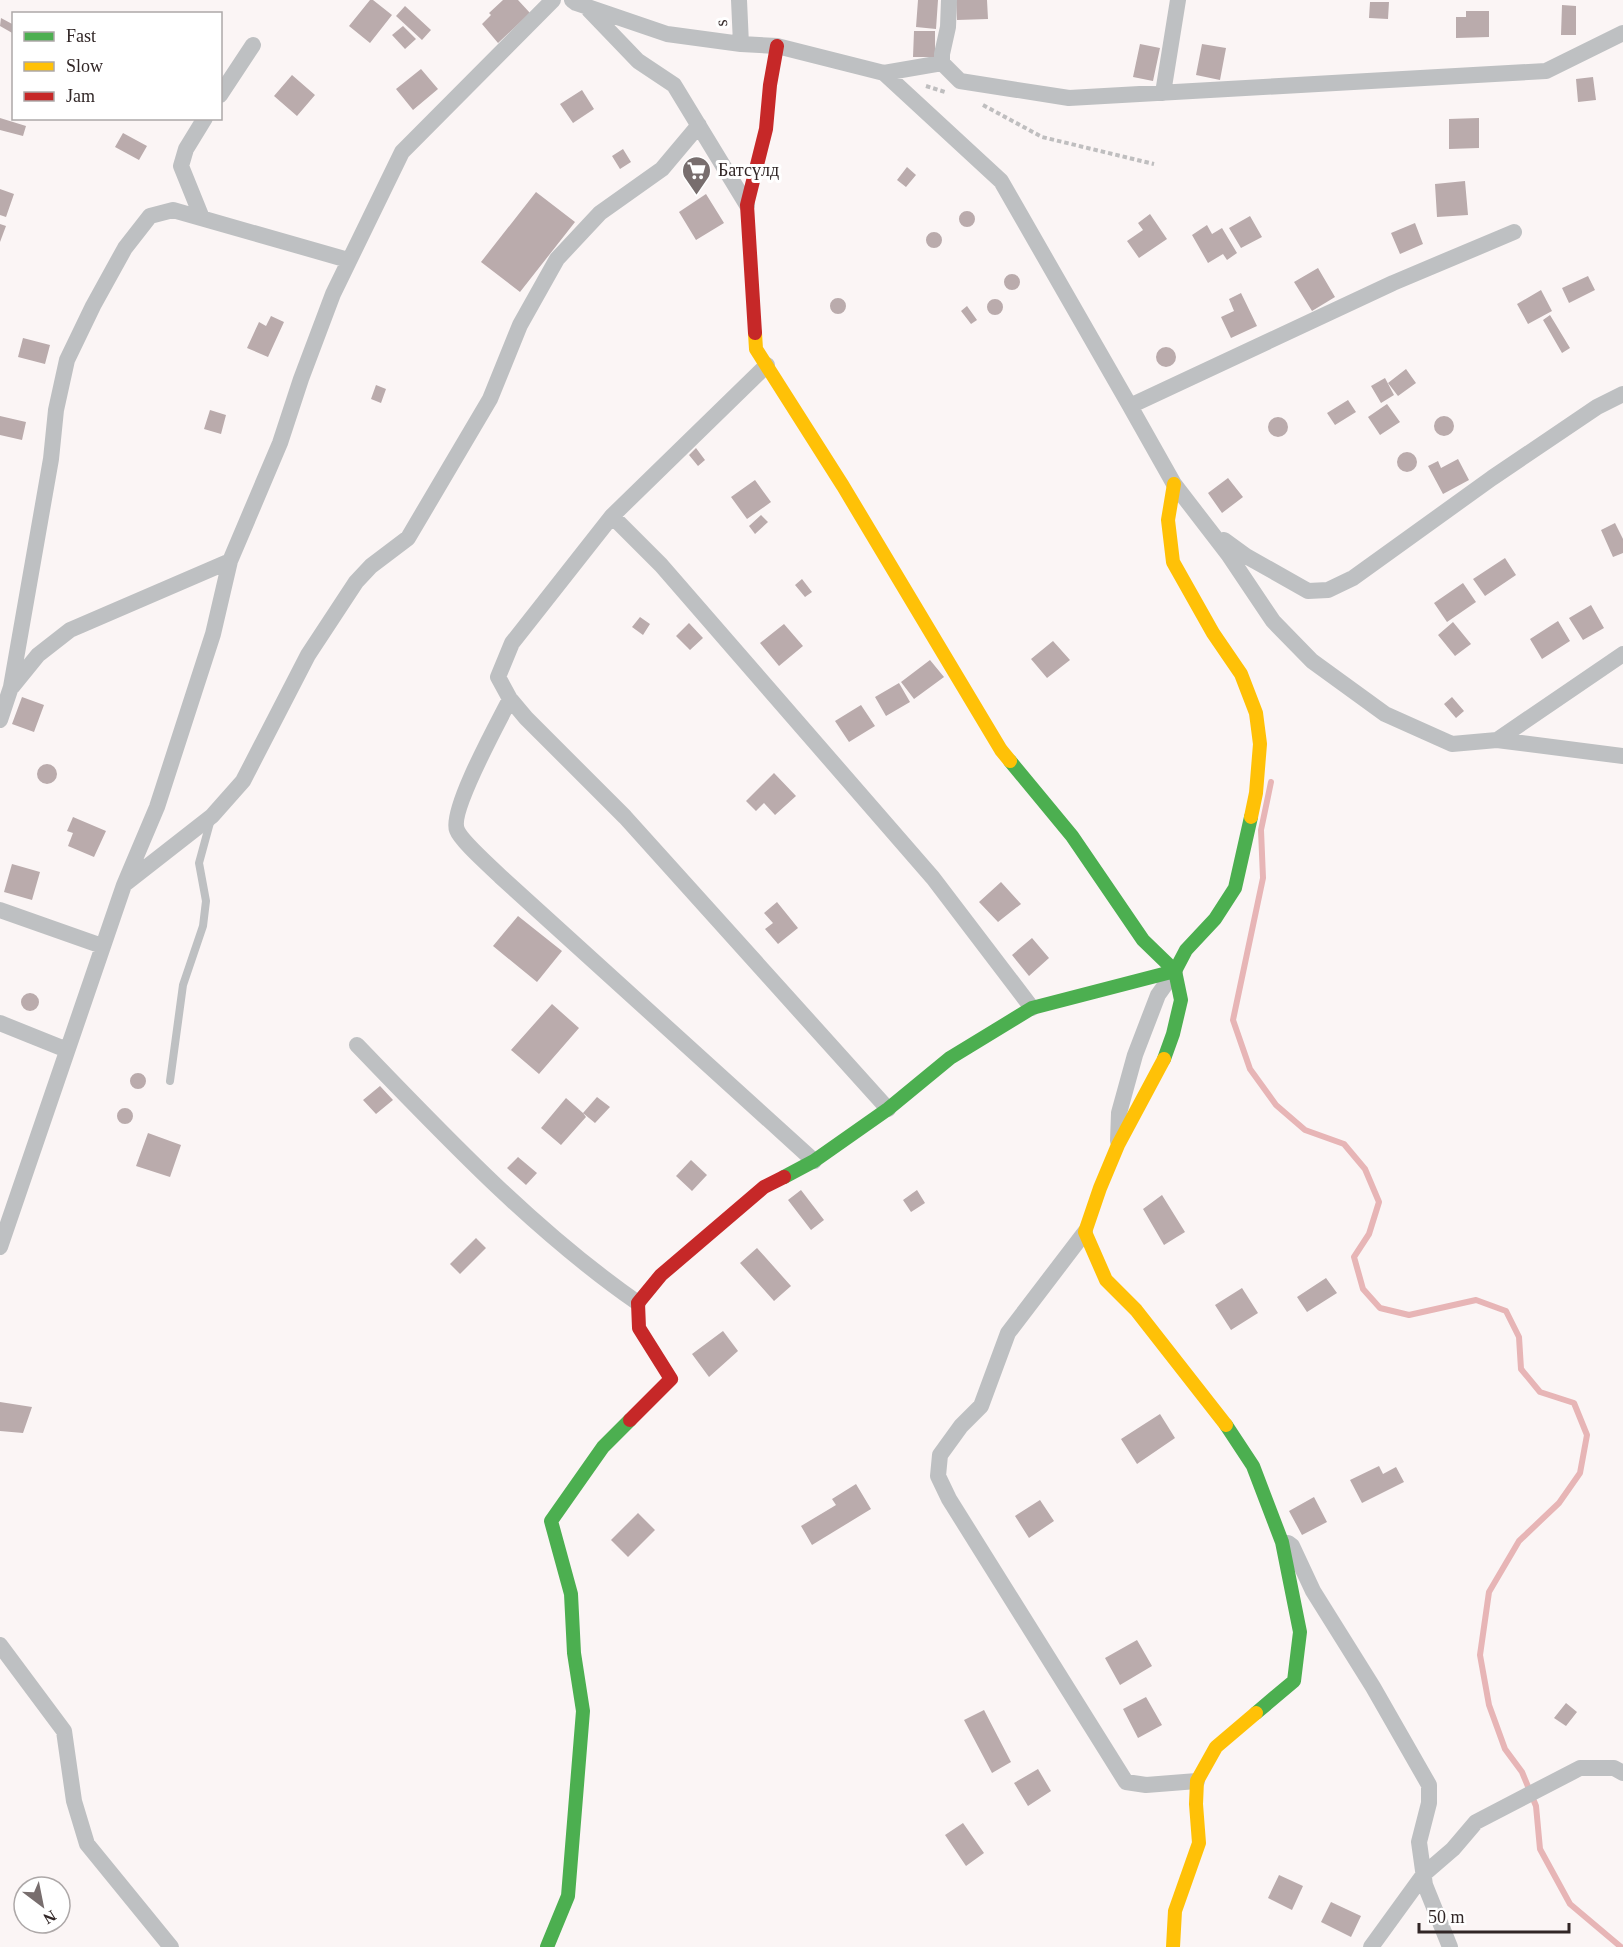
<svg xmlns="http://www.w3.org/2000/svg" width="1623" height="1947" font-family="'Times New Roman',serif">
<rect width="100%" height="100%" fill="#fbf5f5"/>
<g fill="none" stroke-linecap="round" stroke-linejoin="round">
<!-- stream -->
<path stroke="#e7b5b6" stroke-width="6" d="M1271,782L1261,830L1263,878L1233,1020L1250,1069L1276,1105L1305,1130L1344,1144L1365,1169L1379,1202L1369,1234L1354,1257L1363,1289L1380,1308L1409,1315L1476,1300L1506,1311L1519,1337L1521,1369L1540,1392L1574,1403L1587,1435L1580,1473L1559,1503L1519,1541L1489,1592L1480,1655L1489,1705L1505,1749L1522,1772L1536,1806L1540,1849L1570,1904L1621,1947"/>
</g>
<!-- building -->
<path fill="#baabac" d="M370,0H373L392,15L370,43L349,26Z
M503,0H518L530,13L498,43L482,24L491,15L489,13Z
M918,0H938L936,29L916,27Z
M956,0H987L988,19L957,20Z
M1370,2H1389L1388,19L1369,18Z
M1562,5L1576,6V35H1561Z
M405,6L431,30L422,40L396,16Z
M1466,11H1489V37L1456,38V17H1466Z
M1,18L14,25V34L0,26Z
M403,26L416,39L405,49L392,35Z
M914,31H935V57H913Z
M1140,44L1160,48L1153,81L1133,77Z
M1202,44L1226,48L1220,80L1196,75Z
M421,69L438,89L413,110L396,89Z
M292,75L315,95L297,116L274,96Z
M1593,77L1596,100L1578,102L1576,79Z
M582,90L594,109L573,123L560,104Z
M0,118L26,126L23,136L0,130Z
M1479,118V148L1449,149V119Z
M123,133L147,146L139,160L115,147Z
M623,149L631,162L620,169L612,156Z
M907,167L916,175L906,187L897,180Z
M1465,181L1468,215L1437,217L1435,184Z
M0,189L14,194L6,217L0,215Z
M536,192L575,222L520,292L481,262Z
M706,194L724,223L696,240L679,212Z
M959 219a8 8 0 1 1 16 0a8 8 0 1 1-16 0Z
M1150,214L1167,239L1139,258L1127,241L1143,230L1138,223Z
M1250,216L1262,237L1241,248L1229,228Z
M1415,223L1423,244L1400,254L1391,233Z
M0,224L6,226L0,242Z
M1207,225L1212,234L1222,228L1237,253L1227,260L1223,254L1208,263L1192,235Z
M926 240a8 8 0 1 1 16 0a8 8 0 1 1-16 0Z
M1318,268L1335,297L1312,311L1294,282Z
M1004 282a8 8 0 1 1 16 0a8 8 0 1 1-16 0Z
M1588,276L1595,290L1569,303L1562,288Z
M1541,290L1552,311L1528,324L1517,304Z
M1241,293L1257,326L1231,338L1221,317L1234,311L1229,299Z
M830 306a8 8 0 1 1 16 0a8 8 0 1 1-16 0Z
M987 307a8 8 0 1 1 16 0a8 8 0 1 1-16 0Z
M967,306L977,320L971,324L961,311Z
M1550,315L1570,348L1562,353L1543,320Z
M271,316L284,322L268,357L247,348L259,322L266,326Z
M23,338L50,345L45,364L18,357Z
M1156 357a10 10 0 1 1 20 0a10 10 0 1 1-20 0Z
M1406,369L1416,383L1398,396L1388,383Z
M1385,378L1394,395L1381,403L1371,386Z
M376,385L386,389L381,403L371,399Z
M1348,400L1356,412L1335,425L1327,413Z
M1387,404L1400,422L1380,435L1368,417Z
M210,410L226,415L221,434L204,429Z
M1434 426a10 10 0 1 1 20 0a10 10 0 1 1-20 0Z
M0,416L26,422L22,440L0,435Z
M1268 427a10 10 0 1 1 20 0a10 10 0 1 1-20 0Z
M696,448L705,460L698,466L689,455Z
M1397 462a10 10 0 1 1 20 0a10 10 0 1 1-20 0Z
M1458,459L1469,480L1443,494L1428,466L1438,461L1441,468Z
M1228,478L1243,497L1222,513L1208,493Z
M755,480L771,502L747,519L731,497Z
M761,515L768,522L755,534L749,526Z
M1615,523L1623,539V553L1613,557L1601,530Z
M1505,558L1516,575L1485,596L1473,579Z
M802,579L812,592L805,597L795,585Z
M1463,583L1476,602L1447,622L1434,603Z
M1591,605L1604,628L1583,640L1569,618Z
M640,617L650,624L643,635L632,627Z
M1558,621L1570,641L1542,659L1530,639Z
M1453,622L1471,644L1455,656L1438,635Z
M689,623L703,638L690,650L676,636Z
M784,624L803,646L779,666L760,643Z
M1053,641L1070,660L1047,678L1031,659Z
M930,660L944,677L914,699L901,682Z
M899,683L910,702L886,716L875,697Z
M22,697L44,705L34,732L12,724Z
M1452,697L1464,711L1456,718L1444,704Z
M861,705L875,726L849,742L835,721Z
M37 774a10 10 0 1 1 20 0a10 10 0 1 1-20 0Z
M774,773L796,796L775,815L764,803L756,811L746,801Z
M73,817L106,831L94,857L68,846L73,833L67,831Z
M12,864L40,872L32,900L4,892Z
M1001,882L1021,904L998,922L979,902Z
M777,902L798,928L778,944L765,929L773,923L764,913Z
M518,916L562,951L537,982L493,946Z
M1032,938L1049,958L1029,976L1012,955Z
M21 1002a9 9 0 1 1 18 0a9 9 0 1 1-18 0Z
M552,1004L579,1028L539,1074L511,1050Z
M130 1081a8 8 0 1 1 16 0a8 8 0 1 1-16 0Z
M380,1086L393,1100L376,1114L363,1100Z
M597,1097L610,1107L595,1123L583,1113L586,1117L561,1145L541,1128L566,1098L583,1113Z
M117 1116a8 8 0 1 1 16 0a8 8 0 1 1-16 0Z
M148,1133L181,1145L170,1177L136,1166Z
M518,1157L537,1173L526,1185L507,1168Z
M691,1160L707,1175L692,1191L676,1176Z
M801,1190L824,1220L811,1230L788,1200Z
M917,1190L925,1203L911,1212L903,1200Z
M1162,1195L1185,1232L1164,1245L1143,1209Z
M476,1238L486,1248L460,1274L450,1264Z
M757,1248L791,1286L774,1301L740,1263Z
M1326,1278L1337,1293L1307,1312L1297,1297Z
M1242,1288L1258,1313L1231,1330L1215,1305Z
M723,1331L738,1351L709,1377L692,1354Z
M0,1402L32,1407L23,1433L0,1431Z
M1160,1414L1175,1438L1137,1464L1121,1439Z
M1379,1466L1383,1474L1396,1467L1404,1482L1362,1503L1350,1480Z
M856,1484L871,1509L812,1545L801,1526L836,1505L832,1499Z
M1314,1497L1327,1522L1302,1535L1289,1511Z
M1040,1500L1054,1521L1029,1538L1015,1516Z
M638,1513L655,1530L628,1557L611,1540Z
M1137,1640L1152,1666L1120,1685L1105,1658Z
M1146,1697L1162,1725L1138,1738L1123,1709Z
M1566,1703L1577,1712L1566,1726L1554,1718Z
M984,1710L1011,1762L992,1773L964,1720Z
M1038,1769L1051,1791L1028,1806L1014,1783Z
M963,1823L984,1853L966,1866L945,1835Z
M1279,1875L1303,1886L1292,1910L1268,1898Z
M1331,1902L1361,1916L1351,1937L1321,1922Z"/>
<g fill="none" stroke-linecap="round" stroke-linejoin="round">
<!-- path -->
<path stroke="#bfbebf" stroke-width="4" stroke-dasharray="4.5 3" stroke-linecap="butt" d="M926,86L945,92
M983,105L1042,137L1154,164"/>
<!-- lane -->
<path stroke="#bec0c2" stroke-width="8" d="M170,1081L183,985L203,926L206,901L199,863L211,819"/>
<!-- street -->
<path stroke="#bec0c2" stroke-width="16" d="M572,0L576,3L667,34L741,44L777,46L884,73L942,63L960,81L1069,98L1546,71L1623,33
M739,0L741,44
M589,10L638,61L674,85L747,205
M942,63V54L948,27L949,0
M884,73L1001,181L1130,406L1393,283L1514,232
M1163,93L1178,0
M220,95L253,45
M202,218L181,166L186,149L205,118
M767,365L612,516L512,643L498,677L510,699L526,718L625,817L888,1109
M1130,406L1174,484L1228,554L1273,621L1312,661L1385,714L1452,744L1497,740L1623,756
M612,516L661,565L933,878L1032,1008
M1224,540L1246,556L1308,591L1328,590L1353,578L1492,478L1597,407L1623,394
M12,687L38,655L70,630L230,561
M510,699C499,721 449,811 457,830C461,841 491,867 501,877L814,1161
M0,720L11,687L51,459L56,410L67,360L93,306L125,248L150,216L173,210L348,260
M1497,740L1623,654
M125,884L212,816L243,781L308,655L356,582L371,566L408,538L490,399L520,325L557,259L600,213L662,169L699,125
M0,910L102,946
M0,1023L67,1050
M357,1045C445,1136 533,1230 638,1303
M1118,1141L1119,1113L1135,1055L1158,995L1175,971
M1085,1232L1008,1333L981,1406L961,1426L940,1455L938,1476L949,1499L1126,1782L1146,1785L1197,1781
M0,1247L124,885L157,807L213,634L230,561L280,443L301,379L333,294L402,152L553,0
M1288,1543L1292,1546L1313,1591L1373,1687L1429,1785V1803L1419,1842L1425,1885L1450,1947
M0,1645L64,1731L74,1801L87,1844L171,1947
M1371,1947L1424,1874L1453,1849L1476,1822L1580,1768H1614L1623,1773"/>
<!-- fast -->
<path stroke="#4caf50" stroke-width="14" d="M1010,761L1072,836L1143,940L1175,971L1181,1000L1173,1034L1164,1059
M784,1177L814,1161L888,1109L950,1058L1032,1008L1175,971L1186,950L1215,919L1235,888L1251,817
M1226,1425L1253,1466L1282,1542L1300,1632L1294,1681L1256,1713
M547,1947L568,1896L583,1711L574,1653L571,1594L551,1521L603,1447L630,1420"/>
<!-- slow -->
<path stroke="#ffc107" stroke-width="14" d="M755,333L756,349L843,486L1001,750L1010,761
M1174,484L1168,520L1173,562L1213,633L1241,674L1256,713L1260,744L1256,793L1251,817
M1164,1059L1118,1145L1100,1188L1085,1232L1106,1280L1136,1310L1226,1425
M1173,1947L1175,1911L1199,1843L1196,1804L1197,1781L1216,1747L1256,1713"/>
<!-- jam -->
<path stroke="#c62828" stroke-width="14" d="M755,333L747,205L766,129L770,85L777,46
M630,1420L671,1379L639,1328L638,1303L661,1275L764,1187L784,1177"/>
</g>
<!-- icons -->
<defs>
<symbol id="supermarket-pin" viewBox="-11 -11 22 30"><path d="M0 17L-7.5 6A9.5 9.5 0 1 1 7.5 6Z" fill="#786e6e" stroke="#fff"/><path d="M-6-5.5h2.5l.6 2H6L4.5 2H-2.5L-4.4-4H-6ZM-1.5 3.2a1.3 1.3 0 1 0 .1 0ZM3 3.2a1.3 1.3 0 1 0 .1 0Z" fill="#fff"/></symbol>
</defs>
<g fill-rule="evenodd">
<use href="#supermarket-pin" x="680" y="154" width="33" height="45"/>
</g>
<g text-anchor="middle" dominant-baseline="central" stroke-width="6" stroke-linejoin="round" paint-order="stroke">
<!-- street labels -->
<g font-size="18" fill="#312626" stroke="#fff">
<text transform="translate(721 23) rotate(-93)">s</text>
</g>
<!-- poi labels -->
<g font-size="18" fill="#312626" stroke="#fff" text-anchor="start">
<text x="718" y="170">Батсүлд</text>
</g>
</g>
<!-- legend -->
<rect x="12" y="12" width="210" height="108" fill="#ffffff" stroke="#ada8a8" stroke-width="1.5"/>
<rect x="24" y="32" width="30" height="9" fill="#4caf50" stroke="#ada8a8" stroke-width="1.5"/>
<text x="66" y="42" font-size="18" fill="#312626">Fast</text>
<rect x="24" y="62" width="30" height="9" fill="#ffc107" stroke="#ada8a8" stroke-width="1.5"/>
<text x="66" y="72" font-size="18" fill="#312626">Slow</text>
<rect x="24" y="92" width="30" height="9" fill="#c62828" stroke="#ada8a8" stroke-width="1.5"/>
<text x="66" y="102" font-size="18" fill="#312626">Jam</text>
<!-- north arrow -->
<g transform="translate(42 1905) rotate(148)"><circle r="28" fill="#ffffff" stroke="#ada8a8" stroke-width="1.5"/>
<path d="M0-4.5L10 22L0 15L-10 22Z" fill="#786e6e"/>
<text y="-9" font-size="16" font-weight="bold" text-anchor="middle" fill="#312626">N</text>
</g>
<!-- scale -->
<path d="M1419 1923v9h150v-9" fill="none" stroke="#312626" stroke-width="3"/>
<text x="1428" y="1923" font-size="18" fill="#312626" stroke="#ffffff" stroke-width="4.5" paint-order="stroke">50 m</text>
</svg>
